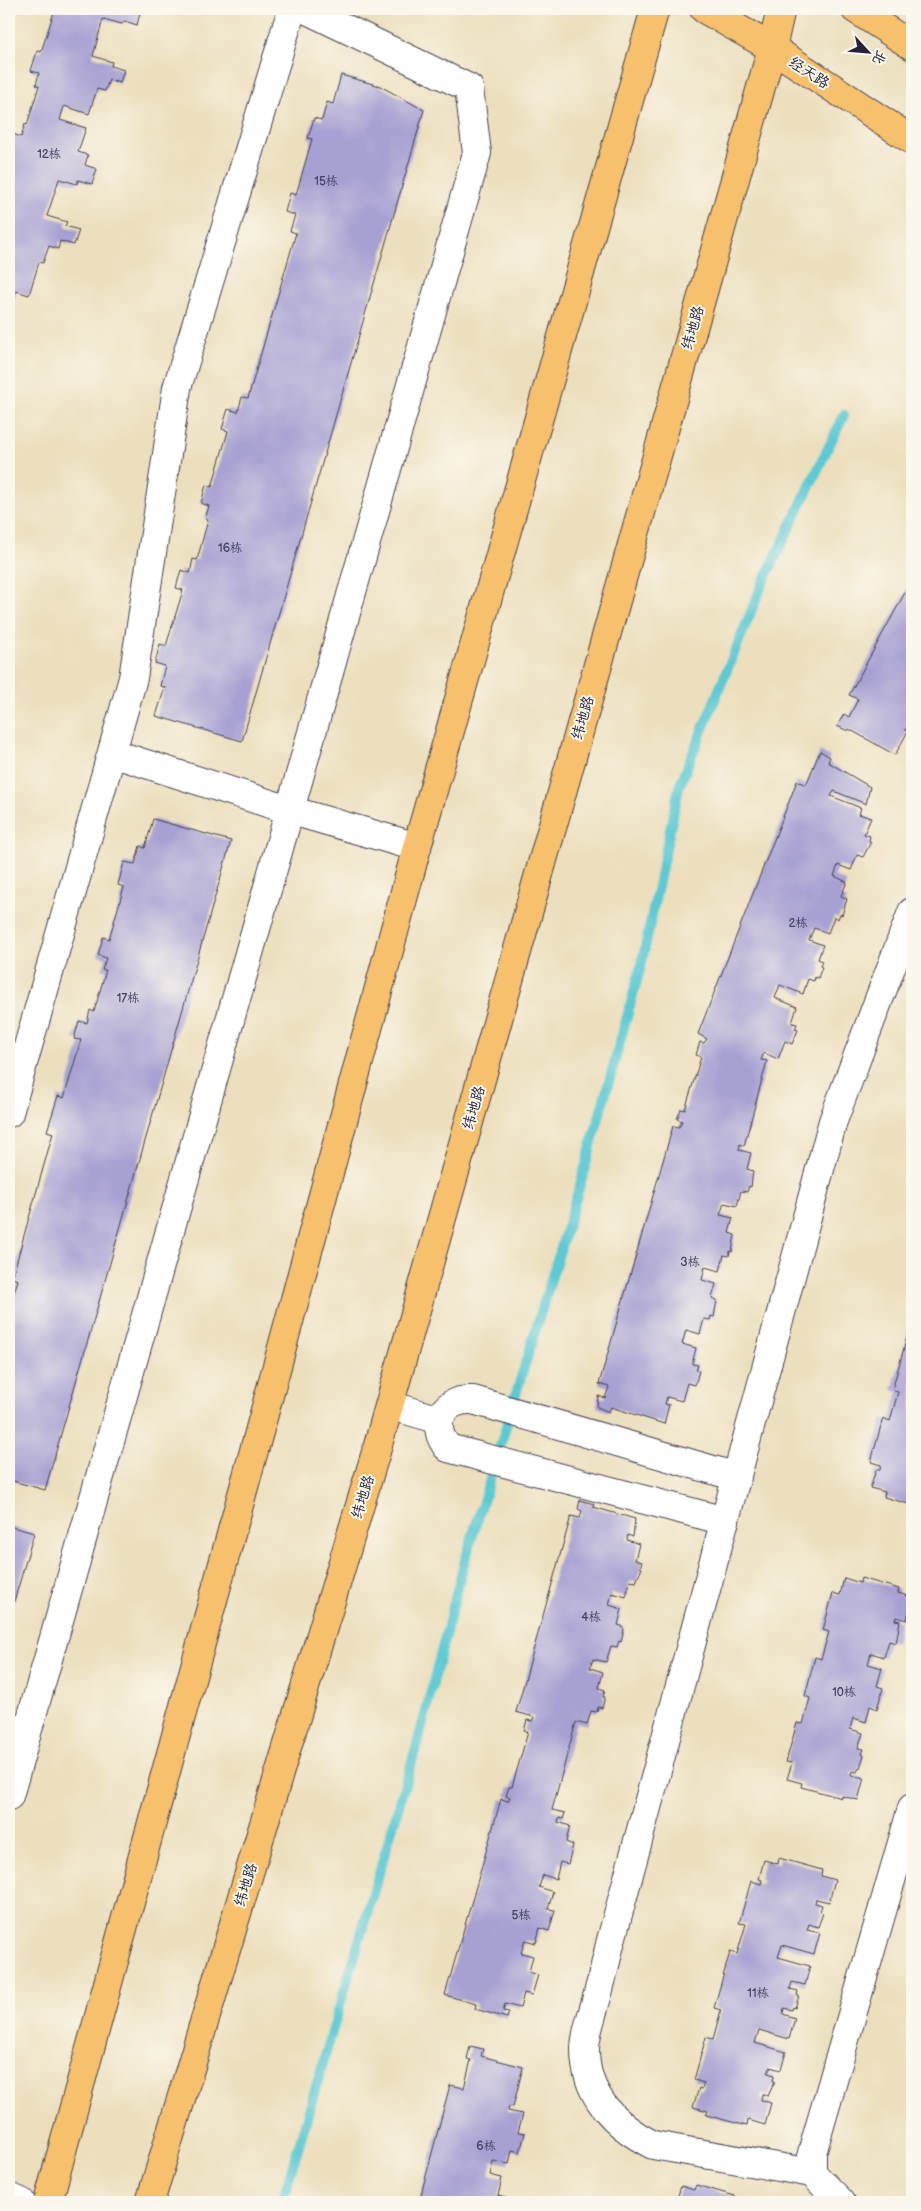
<svg xmlns="http://www.w3.org/2000/svg" width="921" height="2211" font-family="'Balsamiq Sans','LXGW WenKai TC',sans-serif">
<rect width="100%" height="100%" fill="#fbf7ec"/>
<filter id="ink" filterUnits="userSpaceOnUse"><feTurbulence type="fractalNoise" baseFrequency=".02" numOctaves="2"/><feDisplacementMap in="SourceGraphic" scale="10" xChannelSelector="R" yChannelSelector="G"/><feConvolveMatrix kernelMatrix="1 2 1 2 8 2 1 2 1" color-interpolation-filters="sRGB"/></filter>
<filter id="wash" filterUnits="userSpaceOnUse"><feTurbulence type="fractalNoise" baseFrequency=".0096" numOctaves="4" result="noise"/><feDisplacementMap in="SourceGraphic" scale="20" xChannelSelector="R" yChannelSelector="G"/><feGaussianBlur stdDeviation="1.12" result="paint"/><feColorMatrix in="noise" values="0 0 0 0 0 0 0 0 0 0 0 0 0 0 0 0 0 1.4 0 .05"/><feComposite in="paint" operator="in"/></filter>
<g filter="url(#wash)">
<rect width="100%" height="100%" fill="#ecdfbd"/>
<g fill="none" stroke-linecap="round" stroke-linejoin="round">
<!-- stream -->
<path stroke="#5cc9d3" stroke-width="10" d="M282,2202L420,1734L463,1567L583,1175L641,966L679,787L762,585L844,415"/>
</g>
<g id="blocks">
<!-- building -->
<path fill="#a7a1d3" d="M55,9H141L137,25L124,21L122,24L103,19L93,56L112,62L111,66L124,70L120,83L109,80L105,91L97,89L89,114L64,106L60,120L86,128L78,152L88,155L85,165L97,169L92,184L78,180L77,184L59,179L47,216L67,222L65,226L79,230L74,245L60,241L58,249L49,246L43,263L39,262L29,295L16,291L14,299L9,298V174L14,156L9,154V150L13,134L21,137L25,124L27,125L39,86L36,85L39,73L31,71L37,51L41,52Z
M341,75L380,86L424,110L242,741L156,716L165,687L160,686L165,666L155,663L160,644L166,646L183,590L176,588L181,570L190,573L193,559L197,560L208,520L205,519L209,506L201,503L206,485L212,487L228,431L222,429L228,409L238,412L242,397L248,398L296,233L290,231L295,215L285,212L290,193L296,195L312,139L308,138L314,118L322,120L327,102L333,104Z
M912,580V725L909,723L905,730L908,731L895,755L849,729L848,731L837,726L844,714L849,717L858,699L849,695Z
M820,751L830,757L828,762L870,787L866,804L834,791L831,796L861,808L859,814L871,818L864,834L870,836L869,841L871,842L863,857L857,855L851,870L838,865L834,876L847,882L841,896L847,899L842,915L840,914L838,919L834,917L828,933L814,928L809,940L823,945L818,959L822,961L820,966L822,967L818,978L815,977L814,981L808,979L803,994L780,985L775,998L797,1007L792,1023L797,1024L795,1029L798,1030L792,1044L785,1041L778,1059L764,1053L761,1060L767,1061L744,1146L740,1144L739,1150L751,1153L747,1169L753,1171L751,1187L749,1186L747,1192L741,1191L737,1206L724,1203L720,1215L733,1218L729,1233L735,1235L732,1252L730,1251L729,1256L724,1255L720,1271L705,1267L702,1280L716,1284L712,1298L717,1300L714,1317L711,1316L710,1320L704,1319L700,1334L686,1330L682,1344L696,1348L692,1364L698,1365L696,1370L699,1371L695,1385L687,1383L682,1401L667,1397L665,1404L669,1405L664,1424L611,1407L609,1412L597,1407L598,1396L605,1398L609,1387L599,1384L673,1126L679,1127L682,1121L677,1119L681,1109L685,1110L701,1057L696,1055L700,1042L704,1043L707,1039L698,1034L797,781L806,785Z
M153,819L231,841L45,1490L9,1480V1308L18,1280L12,1278L53,1133L47,1131L58,1096L64,1098L81,1040L74,1039L79,1021L87,1023L90,1010L94,1012L106,970H102L106,958L98,955L103,937L109,939L124,887L118,885L124,862L135,864L140,846L145,848Z
M908,1334L912,1335V1505L884,1497L885,1492L870,1488L876,1470H880L881,1465L871,1462L883,1418L890,1421L898,1392L892,1390Z
M580,1500L594,1504L593,1507L635,1519L633,1537L628,1535L627,1540L639,1544L635,1560L642,1562L640,1567L642,1568L636,1582L630,1581L626,1597L612,1593L609,1605L622,1609L618,1625L622,1626L624,1630L621,1642L619,1641L617,1647L611,1646L606,1662L593,1659L590,1668L603,1672L599,1688L605,1690L603,1697H605L602,1708L598,1707L597,1712L591,1711L587,1725L576,1722L552,1810L565,1813L563,1819L559,1818L558,1822L570,1826L566,1842L573,1845L568,1864L560,1862L556,1879L543,1875L539,1887L553,1892L548,1909L555,1910L549,1931L540,1928L536,1943L525,1940L521,1953L533,1956L529,1972L538,1975L532,1995L524,1993L520,2008L505,2004L503,2011L509,2012L507,2018L475,2009L476,2004L445,1995L501,1799L508,1801L510,1797L506,1796L509,1787H512L528,1732L524,1731L527,1720L532,1721L534,1717L516,1712L571,1516L580,1518L582,1511L578,1509Z
M9,1526L34,1533L9,1619Z
M844,1578L860,1583L861,1578L899,1589L898,1593L912,1597L907,1620L896,1617L895,1620L900,1621L896,1643L889,1641L884,1657L871,1653L868,1664L882,1668L877,1686L883,1688L877,1709L870,1706L866,1722L853,1718L850,1729L863,1733L858,1748L864,1749L862,1754L864,1755L860,1768H859L857,1772L852,1771L851,1775L864,1778L858,1800L842,1796V1798L801,1787L802,1783L787,1779L792,1763L786,1762L797,1723L803,1724L810,1698L805,1696L815,1657L821,1659L829,1632L823,1630L833,1593L840,1595Z
M779,1858L822,1870L821,1876L835,1880L829,1902L816,1899L815,1903L822,1905L820,1912L823,1913L818,1927L809,1924L807,1930L820,1933L814,1954L782,1945L778,1957L810,1966L805,1985L792,1982L790,1989L798,1991L797,1995L799,1996L795,2008L793,2007L792,2010L784,2008L783,2014L795,2018L789,2039L759,2030L755,2043L786,2052L781,2070L770,2067L768,2073L774,2075L773,2081H775L768,2096L762,2094L761,2100L771,2103L765,2125L748,2120L747,2126L706,2115L708,2111L693,2107L699,2088L702,2089L704,2083L694,2080L706,2037L713,2039L721,2010L714,2008L730,1952L737,1954L746,1924L739,1923L751,1881L761,1884L762,1880L759,1879L764,1860L778,1864Z
M470,2046L483,2049L481,2056L523,2067L513,2107L509,2106L508,2111L523,2114L518,2132L525,2133L520,2152L512,2150L509,2164L493,2161L490,2175L502,2178L498,2196L506,2198L505,2202H419L450,2085L464,2088L471,2060L467,2059Z
M696,2185L735,2196L734,2200L740,2202H676L681,2186L694,2190Z"/>
</g>
</g>
<g filter="url(#ink)">
<use href="#blocks" fill-opacity="0" stroke="#403e4e" stroke-width="1"/>
<g fill="none" stroke-linecap="round" stroke-linejoin="round">
<defs>
<path id="minor" d="M112,753L289,810L417,847
M9,1113L133,678L177,388L292,9
M390,1405L439,1420C438,1432 441,1439 448,1448L725,1521
M439,1420C445,1405 457,1399 473,1400L737,1477
M9,1796L477,153L469,88L305,9
M812,2173L653,2145C615,2126 585,2095 585,2050C585,2035 590,2022 594,2008C600,1987 605,1966 610,1944L833,1121L912,912
M9,2197L21,2202
M841,2202L812,2173V2153L912,1808"/>
<path id="major" d="M704,9L772,48L912,140
M855,9L912,46
M48,2202L264,1414L417,847L655,9
M150,2202L376,1452L772,48L781,9"/>
</defs>
<!-- minor casing -->
<use href="#minor" stroke="#403e4e" stroke-width="30"/>
<!-- major casing -->
<use href="#major" stroke="#403e4e" stroke-width="30"/>
<!-- minor -->
<use href="#minor" stroke="#fff" stroke-width="28"/>
<!-- major -->
<use href="#major" stroke="#f7c06c" stroke-width="28"/>
</g>
</g>
<g text-anchor="middle" dominant-baseline="central" stroke-width="4" stroke-linejoin="round" paint-order="stroke">
<!-- number labels -->
<g font-size="12" fill="#434261">
<text x="49" y="154">12栋</text>
<text x="326" y="181">15栋</text>
<text x="230" y="548">16栋</text>
<text x="798" y="923">2栋</text>
<text x="128" y="998">17栋</text>
<text x="690" y="1262">3栋</text>
<text x="591" y="1617">4栋</text>
<text x="844" y="1692">10栋</text>
<text x="521" y="1915">5栋</text>
<text x="758" y="1993">11栋</text>
<text x="486" y="2146">6栋</text>
</g>
<!-- street labels -->
<g font-size="15" fill="#22223b" stroke="#fbf7ec">
<text transform="translate(809 73) rotate(33)">经天路</text>
<text transform="translate(693 328) rotate(-74)">纬地路</text>
<text transform="translate(583 718) rotate(-74)">纬地路</text>
<text transform="translate(474 1108) rotate(-74)">纬地路</text>
<text transform="translate(363 1497) rotate(-73)">纬地路</text>
<text transform="translate(246 1885) rotate(-73)">纬地路</text>
</g>
</g>
<!-- margin -->
<rect width="921" height="2211" fill="none" stroke="#fbf7ec" stroke-width="30"/>
<!-- north arrow -->
<g transform="translate(868 52) rotate(116)" stroke="#fbf7ec" stroke-width="4" paint-order="stroke">
<path d="M0-4L9 19L0 12L-9 19Z" fill="#22223b"/>
<text y="-8" font-size="14" font-weight="bold" text-anchor="middle" fill="#22223b">北</text>
</g>
</svg>
